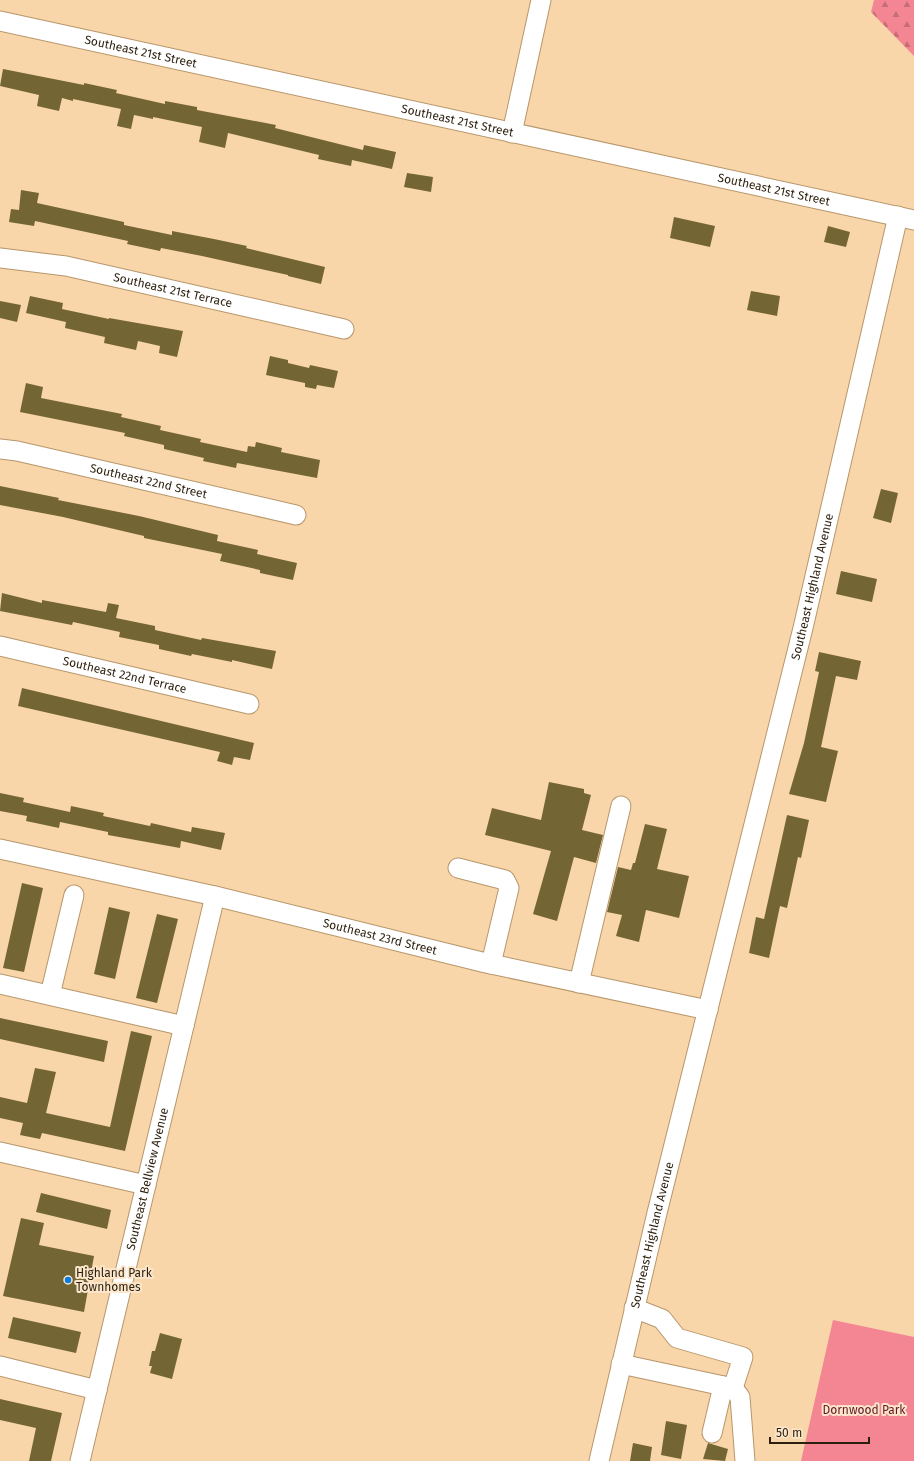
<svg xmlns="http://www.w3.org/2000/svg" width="914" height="1461" font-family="'Fira Sans',sans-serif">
<defs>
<pattern id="forest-firs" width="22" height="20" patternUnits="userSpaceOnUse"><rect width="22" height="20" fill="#f48693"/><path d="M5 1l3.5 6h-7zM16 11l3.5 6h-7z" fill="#c66d76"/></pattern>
</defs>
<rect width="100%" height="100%" fill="#f9d6a9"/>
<!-- forest -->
<path fill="url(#forest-firs)" d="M874,0H914V56L871,12Z"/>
<!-- green -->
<path fill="#f48693" d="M833,1320L914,1337V1461H801Z"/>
<!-- building -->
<path fill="#746634" d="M3,69L84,85V83L117,90L116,93L165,104V101L197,107V110L276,125L275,128L363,150L364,145L396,152L392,169L352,160L351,166L318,159L319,155L228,133L225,148L199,142L202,127L153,117V119L134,115L131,129L117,126L121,109L73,99V101L62,98L59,111L37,106L39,95L0,86Z
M407,173L433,177L431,192L404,187Z
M21,190L39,193L37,203L124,222V225L172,235V231L214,239L247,246L246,248L325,267L321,284L288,276V275L202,256L161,248L160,251L127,244L128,241L35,221L34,226L9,222L11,209L19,210Z
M674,217L715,226L710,247L670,238Z
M828,226L850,232L846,247L824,242Z
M751,291L780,296L777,316L747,310Z
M30,296L63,303L62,309L109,319V318L183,331L177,357L159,353L160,346L138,341L136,350L104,343L105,337L65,328L66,322L26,313Z
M0,301L21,305L17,322L0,318Z
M270,356L288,360V363L309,368L310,365L338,371L334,388L317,385L316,389L305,387V383L266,375Z
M26,383L43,387L41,398L122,414L121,417L161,426L160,430L201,439L200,442L247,452L248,446L255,447L256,442L282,448L281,452L320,460L317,478L237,463L236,468L203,461L204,458L164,449V445L124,436L125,433L20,412Z
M0,486L59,498L58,500L139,516L218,535L217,541L258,550L257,554L297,563L293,580L260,573V570L220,561L222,554L144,538V536L63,517L0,505Z
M881,489L898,493L891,523L873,518Z
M841,571L877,579L872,602L836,594Z
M2,593L42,603V600L106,612L108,603L119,605L116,618L155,626V630L201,640L202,638L276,651L272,669L232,660V662L192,654L191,656L159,649V645L119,637L120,632L73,622L72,625L0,611Z
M819,652L861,661L857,680L836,676L821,747L838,751L826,802L789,794L804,743L819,672L815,671Z
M22,688L254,743L250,760L234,757L232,765L217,761L220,752L18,706Z
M549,782L584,789V793L591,795L582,830L603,835L596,863L574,857L557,921L533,914L551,851L485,835L492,808L541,820Z
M0,793L24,798L23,802L70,812L71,806L104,813L103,816L150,826L151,823L191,832L192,827L225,833L221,850L181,841L180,848L108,835V832L60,822L59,828L26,821L27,816L0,811Z
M787,815L809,820L801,858L798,857L787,908L780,906L769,958L749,953L756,917L764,919Z
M645,824L667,829L657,869L689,876L679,918L646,910L639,942L616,936L622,915L607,912L618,867L631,870L633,863H635Z
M22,883L43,888L24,972L3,968Z
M109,907L130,912L115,979L94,974Z
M157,914L178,919L157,1003L136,998Z
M0,1018L108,1041L104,1062L0,1039Z
M131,1031L152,1036L125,1151L42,1133L40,1139L20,1135L23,1123L0,1118V1097L27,1103L35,1068L56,1072L46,1113L110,1127Z
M41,1193L111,1210L107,1229L36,1212Z
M21,1218L44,1223L39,1245L94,1256L84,1312L3,1296Z
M13,1317L81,1332L76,1353L8,1338Z
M160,1333L182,1339L172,1379L150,1373L152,1366H149L152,1351H155Z
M0,1399L62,1413L51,1461H29L36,1428L0,1420Z
M666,1421L687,1425L681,1459L661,1455Z
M633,1443L652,1447L650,1461H630Z
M708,1443L728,1449L725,1461L703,1459Z"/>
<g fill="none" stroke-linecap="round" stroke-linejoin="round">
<defs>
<g id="minor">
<path id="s1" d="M0,21L914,220"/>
<path d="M512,133L541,0"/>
<path id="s2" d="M0,258L66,266L344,329"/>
<path id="s3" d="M0,449L17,451L296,515"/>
<path id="s4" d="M0,646L249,704"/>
<path id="s5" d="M0,849L215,896L486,963L708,1010"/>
<path d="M458,868L505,880L509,888L491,964"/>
<path d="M579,983L621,806"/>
<path d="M0,984L184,1026"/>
<path d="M50,995L74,895"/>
<path d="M0,1152L146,1185"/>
<path d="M621,1364L733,1388L743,1357L677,1338L662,1319L634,1308"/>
<path d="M0,1366L97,1390"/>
<path d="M733,1388L740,1397L745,1461"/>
<path d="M712,1433L723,1386"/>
<path id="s6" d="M80,1461L215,896"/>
<path id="s7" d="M599,1461L657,1213L803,628L898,216"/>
</g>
</defs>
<!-- minor casing -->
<use href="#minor" stroke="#b7966b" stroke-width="21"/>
<!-- minor -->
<use href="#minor" stroke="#fff" stroke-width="19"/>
</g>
<!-- markers -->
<circle fill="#0b7be2" stroke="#fbe6cb" stroke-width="1.5" cx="68" cy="1280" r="4"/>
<g text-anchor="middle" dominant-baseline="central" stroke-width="4" stroke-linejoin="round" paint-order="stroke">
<!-- street labels -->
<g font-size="12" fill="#2c1f0d" stroke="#fbe6cb">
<text stroke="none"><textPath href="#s1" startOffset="144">Southeast 21st Street</textPath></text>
<text stroke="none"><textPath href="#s1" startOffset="468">Southeast 21st Street</textPath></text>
<text stroke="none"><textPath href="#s1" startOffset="792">Southeast 21st Street</textPath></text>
<text stroke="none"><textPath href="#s2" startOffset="176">Southeast 21st Terrace</textPath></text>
<text stroke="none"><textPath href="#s3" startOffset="152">Southeast 22nd Street</textPath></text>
<text stroke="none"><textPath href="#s7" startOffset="900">Southeast Highland Avenue</textPath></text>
<text stroke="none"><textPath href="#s4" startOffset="128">Southeast 22nd Terrace</textPath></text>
<text stroke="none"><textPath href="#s5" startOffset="390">Southeast 23rd Street</textPath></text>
<text stroke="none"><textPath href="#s6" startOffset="290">Southeast Bellview Avenue</textPath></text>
<text stroke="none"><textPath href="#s7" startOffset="232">Southeast Highland Avenue</textPath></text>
</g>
<!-- poi labels -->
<g font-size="12" fill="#2c1f0d" stroke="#fbe6cb" text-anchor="start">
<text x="76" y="1273">Highland Park<tspan x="76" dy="14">Townhomes</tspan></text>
</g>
<!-- park labels -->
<g font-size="12" fill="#641726" stroke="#fbe6cb">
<text x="864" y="1410">Dornwood Park</text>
</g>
</g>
<!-- scale -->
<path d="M770 1437v6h99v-6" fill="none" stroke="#2c1f0d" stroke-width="2"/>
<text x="776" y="1437" font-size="12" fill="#2c1f0d" stroke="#fbe6cb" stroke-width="3" paint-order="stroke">50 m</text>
</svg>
